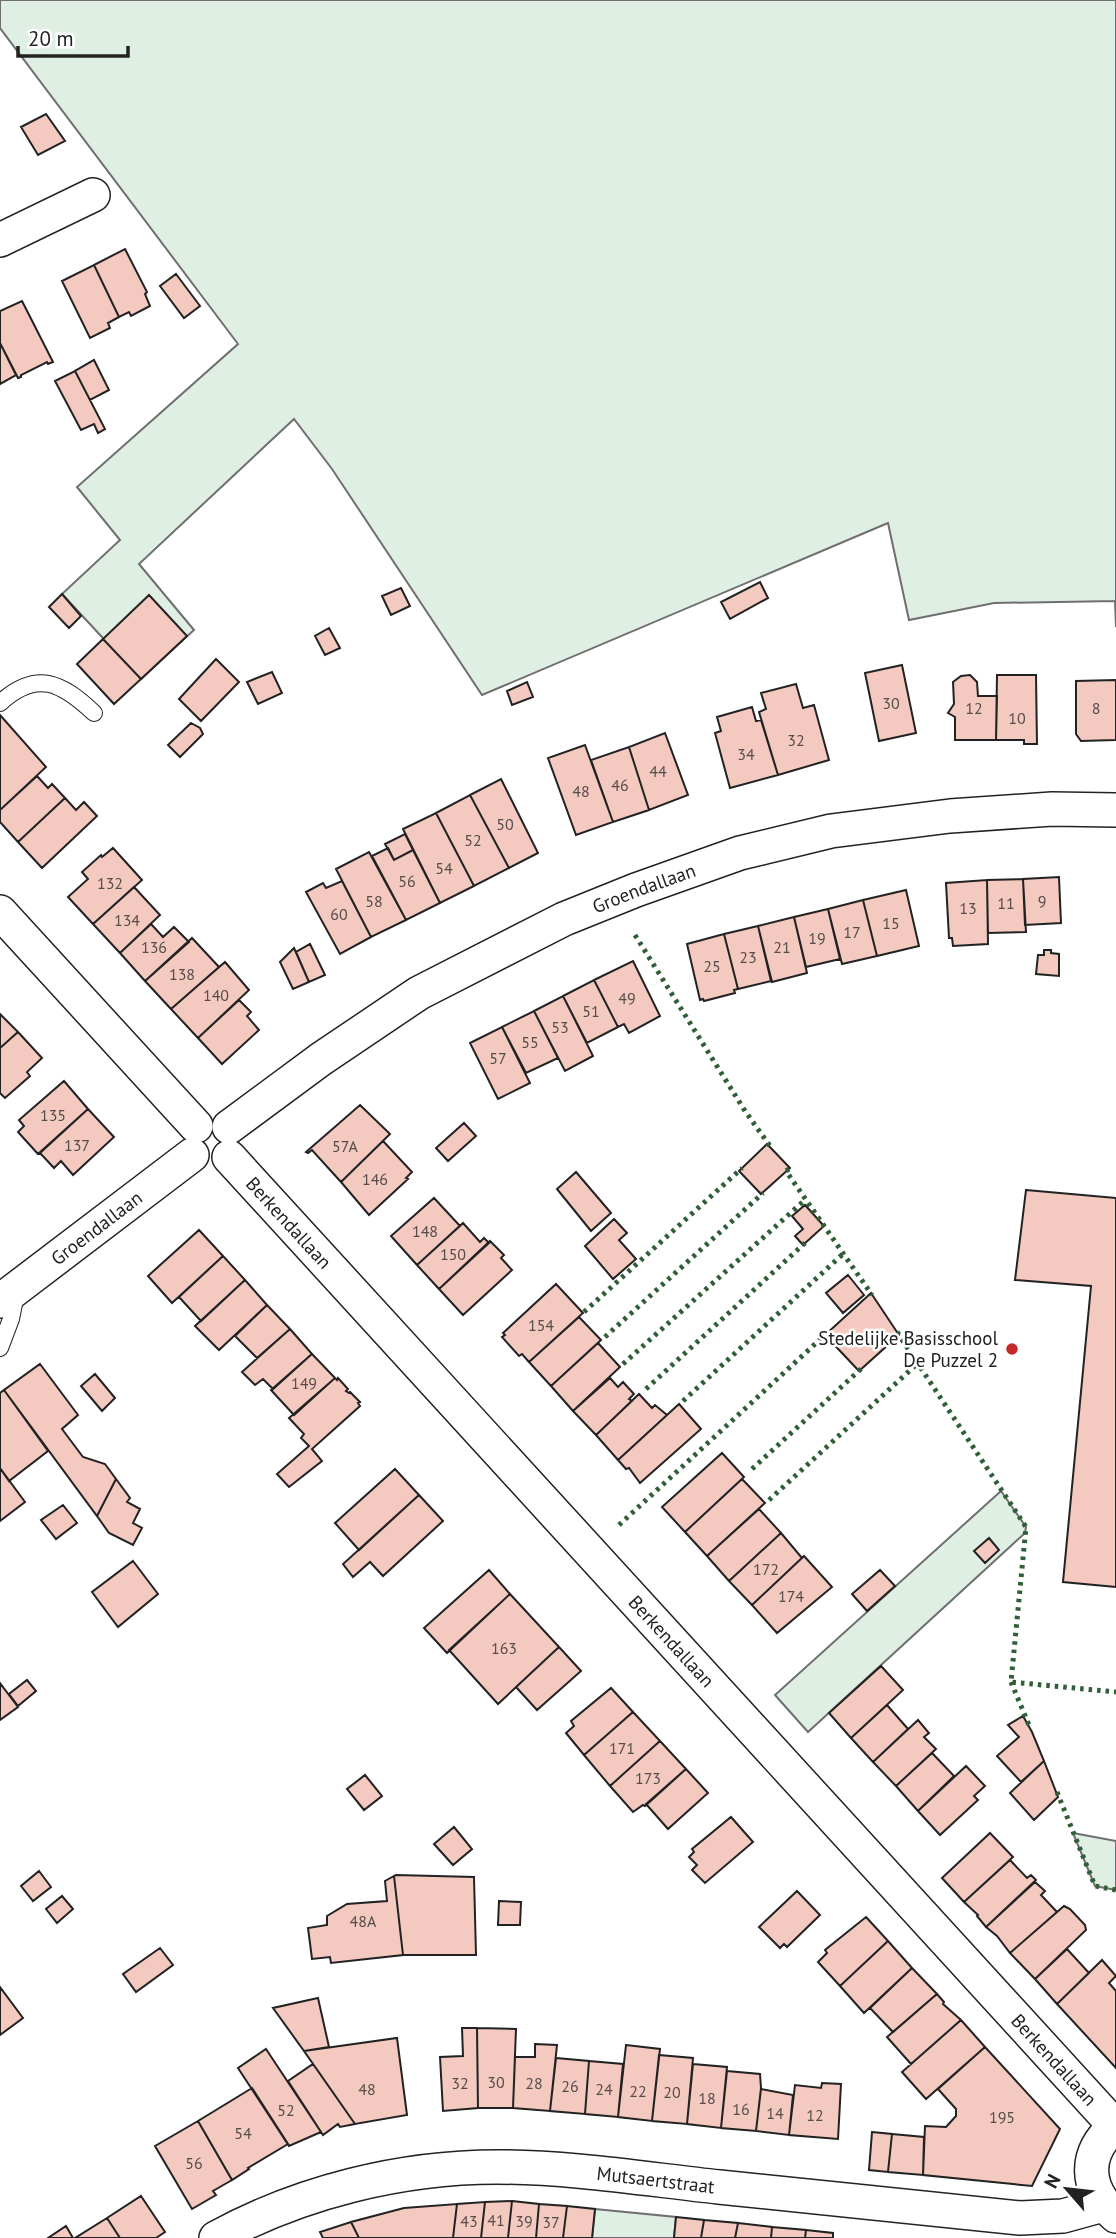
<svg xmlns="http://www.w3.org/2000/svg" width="1116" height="2238" font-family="'PT Sans',sans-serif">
<rect width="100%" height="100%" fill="#fff"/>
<!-- green -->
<path fill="#e0efe3" stroke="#6f6f6f" stroke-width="2" d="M0,0H1116V627L1115,601L994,603L909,620L888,523L482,695L332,469L294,419L139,564L194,630L141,679L62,594L120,540L77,487L238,344L0,28Z
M1001,1491L1026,1527L1025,1533L808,1732L775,1695Z
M1073,1833L1116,1841V1890L1095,1886Z
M595,2209L676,2217L674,2238H592Z"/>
<!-- building -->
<path fill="#f3c9c0" stroke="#222" stroke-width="2" d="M46,114L65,141L38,155L21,127Z
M125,249L147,292L145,294L150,306L131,316L129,312L119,317L94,265Z
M94,265L119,317L108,323L110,328L90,338L62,281Z
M176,274L200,306L184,318L160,286Z
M22,301L53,362L48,364L47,362L21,375V377L18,378L0,343V311Z
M0,343L16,375L0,384Z
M94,360L109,390L90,400L75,371Z
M75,371L105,429L98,433L94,424L81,430L55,381Z
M760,582L768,598L730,619L721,602Z
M401,588L410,606L391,615L382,596Z
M62,594L81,616L69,628L49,607Z
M149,595L187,636L141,679L103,639Z
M329,628L340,648L325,655L315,636Z
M103,639L141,679L114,704L77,664Z
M216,659L239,682L201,721L179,699Z
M902,665L916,733L879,741L865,673Z
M272,672L282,693L258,704L247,682Z
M970,675L977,682L978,696H997L996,740H955V717L948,713L954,704L953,682L961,676Z
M997,675H1036L1037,744H1024V740H996Z
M1116,680V740L1081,741L1076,734V681Z
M527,682L533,697L512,705L507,691Z
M796,684L803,708L814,705L829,760L778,775L759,712L766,709L761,693Z
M752,707L756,721L761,720L778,775L730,788L715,733L721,731L717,717Z
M0,715L46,767L0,810Z
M191,723L200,728L203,734L180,757L168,745Z
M665,733L688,795L649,810L629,747Z
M585,745L613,822L576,835L548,758Z
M629,747L649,810L613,822L591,760Z
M37,776L48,788L52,784L65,798L18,842L0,822V810Z
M501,779L538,853L509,868L470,795Z
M470,795L509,868L474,886L436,813Z
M65,798L76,810L84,802L97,816L42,868L18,842Z
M436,813L474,886L440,903L403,829Z
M405,834L413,850L394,860L385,844Z
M113,848L142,880L93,924L68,897L88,879L82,872L101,855L102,857Z
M388,848L394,860L413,850L440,903L406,920L372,856Z
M369,852L406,920L371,937L336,869Z
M1059,877L1061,923L1025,925L1023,879Z
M1023,879L1026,932L988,933L987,880Z
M987,880L988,944L953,946L952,938H949L946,883Z
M342,881L371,937L340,954L306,892L323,883L326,888Z
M134,887L160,915L120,953L93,924Z
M906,890L919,946L877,956L863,900Z
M863,900L877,956L842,964L828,909Z
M828,909L840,959L806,967L794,917Z
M794,917L807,973L772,982L758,926Z
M151,924L163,937L174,927L189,942L145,981L120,953Z
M758,926L771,981L738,989L724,934Z
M724,934L738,989L734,990L735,993L704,1001L703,999L700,1000L687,944Z
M192,938L219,967L171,1009L145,981Z
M310,944L325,975L309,982L296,952Z
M294,948L309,982L293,989L280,962Z
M1044,950H1051V953L1059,954V976L1036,974L1038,955H1044Z
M633,961L660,1016L629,1033L624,1024L618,1027L594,980Z
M225,962L249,990L198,1038L171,1009Z
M594,980L618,1027L587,1043L563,996Z
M563,996L593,1056L565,1071L534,1011Z
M239,1000L251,1012L247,1016L259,1030L222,1064L198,1038Z
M534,1011L558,1058L526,1073L502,1027Z
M0,1014L18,1032L0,1048Z
M502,1027L530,1083L498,1099L470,1043Z
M18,1032L42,1058L27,1072L30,1076L5,1098L0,1093V1048Z
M64,1081L88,1109L38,1154L18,1132L24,1126L19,1120Z
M360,1105L390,1134L341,1182L312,1150L308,1153L306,1152Z
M88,1109L114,1137L73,1175L61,1161L54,1168L40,1153Z
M464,1123L476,1136L448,1161L436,1148Z
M383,1141L412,1172L406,1178L408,1179L369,1215L341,1182Z
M767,1144L790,1168L761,1194L739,1171Z
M576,1172L611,1213L591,1231L557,1189Z
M1026,1190L1116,1198V1587L1063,1582L1091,1286L1015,1280Z
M434,1198L460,1226L417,1265L391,1236Z
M805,1205L824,1226L803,1245L795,1236L803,1229L792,1216Z
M614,1219L627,1233L619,1240L636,1259L613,1279L585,1246Z
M463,1223L480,1242L484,1238L489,1243L439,1289L417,1265Z
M199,1230L223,1256L172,1303L148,1276Z
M490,1241L504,1255L501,1258L512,1270L463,1315L439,1289Z
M223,1256L245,1280L201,1321L179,1297Z
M848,1275L864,1295L843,1313L826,1293Z
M245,1280L267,1305L219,1350L195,1326Z
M556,1284L583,1313L529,1362L522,1354L519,1356L502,1337L505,1335L503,1333Z
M871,1293L899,1335L859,1371L825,1335Z
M267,1305L290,1329L257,1358L235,1336Z
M579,1317L601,1340L551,1386L529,1362Z
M290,1329L312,1354L273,1389L263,1379L255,1385L242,1372Z
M598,1343L620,1367L573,1411L551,1386Z
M312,1354L335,1378L294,1415L271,1390Z
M40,1364L78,1415L62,1429L83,1457L105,1464L116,1479L97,1516L4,1390Z
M95,1374L115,1398L102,1411L81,1386Z
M335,1378L337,1380L338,1378L348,1389L346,1391L349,1393L350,1392L360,1402L358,1403L360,1406L312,1449L322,1461L289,1487L277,1474L309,1446L301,1438L304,1434L289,1418Z
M610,1378L618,1387L623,1382L634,1394L629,1399L632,1401L596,1435L573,1411Z
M4,1390L48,1451L9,1481L0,1468V1393Z
M639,1394L652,1408L655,1405L667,1415L618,1460L596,1435Z
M679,1404L701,1429L640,1483L629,1468L626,1469L618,1460Z
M722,1453L744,1477L685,1532L662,1507Z
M0,1468L25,1502L0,1521Z
M395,1469L419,1495L359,1550L335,1523Z
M116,1479L130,1498L127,1502L140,1509L133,1523L142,1528L133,1545L109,1533L97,1516Z
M742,1479L765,1503L707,1556L685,1532Z
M419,1495L443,1521L383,1576L370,1562L353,1577L343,1564Z
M63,1505L77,1523L56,1539L41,1520Z
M759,1509L781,1533L729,1581L707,1556Z
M781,1533L802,1558L752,1605L729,1581Z
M989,1538L999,1550L985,1563L974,1551Z
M804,1556L832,1587L777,1633L752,1605Z
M133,1561L158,1594L118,1627L92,1592Z
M489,1570L510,1594L447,1653L424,1628Z
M880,1570L895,1586L867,1611L852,1594Z
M510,1594L559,1647L498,1704L449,1650Z
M559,1647L581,1671L537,1710L516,1687Z
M881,1666L903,1690L851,1738L829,1713Z
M27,1680L36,1691L18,1706L9,1694Z
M0,1683L18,1707L0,1720Z
M611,1688L633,1712L584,1755L566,1733L574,1726L571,1721Z
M887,1705L908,1729L873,1762L851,1738Z
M633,1712L660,1741L610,1786L584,1755Z
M1023,1716L1032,1732L1044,1761L1021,1782L997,1756L1019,1737L1008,1725Z
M918,1720L929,1733L924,1737L936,1749L896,1786L873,1762Z
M660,1741L686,1769L645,1806L643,1805L633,1812L610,1786Z
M932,1753L954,1776L918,1811L896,1786Z
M1044,1761L1058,1797L1034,1820L1010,1793Z
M966,1766L985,1786L974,1796L978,1800L940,1835L918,1811Z
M686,1769L708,1793L668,1829L646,1804Z
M365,1775L382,1796L364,1810L347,1789Z
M731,1817L753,1842L705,1883L692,1870L697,1865L689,1857L694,1852L692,1849Z
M454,1827L472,1849L453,1865L434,1844Z
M990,1833L1013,1857L964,1902L942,1878Z
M1010,1860L1027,1878L1031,1875L1036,1880L986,1927L977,1916L978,1915L964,1902Z
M39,1871L51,1887L33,1901L21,1886Z
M396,1875L474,1877L476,1955H403L394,1876Z
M394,1876L403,1955L331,1963L330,1957L312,1959L308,1928L327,1925V1916L347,1904L387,1901L385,1881Z
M1035,1882L1045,1891L1041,1895L1057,1912L1010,1953L997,1936L986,1927Z
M797,1891L820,1915L787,1947L784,1944L780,1948L759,1927Z
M62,1896L73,1909L57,1923L46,1909Z
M499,1901L521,1902L520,1925H498Z
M1064,1906L1070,1909L1085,1925L1086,1930L1035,1979L1010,1953Z
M866,1917L888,1941L840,1986L818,1962L827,1953L825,1950Z
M888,1941L912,1968L864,2013L840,1986Z
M160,1948L173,1965L136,1992L123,1974Z
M1067,1949L1089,1973L1057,2004L1035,1979Z
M1102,1960L1116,1976L1109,1983L1116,1991V2068L1057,2004Z
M912,1968L937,1994L893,2032L870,2008Z
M0,1987L23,2018L0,2035Z
M937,1994L944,2002L943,2004L961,2020L911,2064L887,2037Z
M318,1998L329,2047L304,2051L273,2008Z
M961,2020L985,2047L926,2099L902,2072Z
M462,2028H477L478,2108L443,2111L440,2057L463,2056Z
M477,2028L516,2029L513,2108H478Z
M397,2038L407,2115L355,2124L304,2051Z
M535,2044L557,2045L550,2111L513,2108L515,2057H535Z
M626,2045L660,2049L652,2121L618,2117Z
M985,2047L1060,2129L1032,2186L923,2175L925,2126L946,2127L956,2116V2109L938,2089Z
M266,2049L321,2132L289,2146L238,2068Z
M659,2055L693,2058L687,2124L652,2121Z
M556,2058L589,2061L585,2114L550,2111Z
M589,2061L623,2064L618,2117L585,2114Z
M313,2064L355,2124L340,2127L338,2124L323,2135L288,2081Z
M693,2064L727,2067L721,2128L687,2124Z
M727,2071L760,2074L761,2088L756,2131L721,2128Z
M822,2083L841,2084L838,2139L789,2135L795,2085L821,2088Z
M252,2088L288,2144L248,2168L249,2169L232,2180L198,2121Z
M761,2089L793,2095L789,2135L756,2131Z
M198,2121L232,2180L213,2191L216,2195L192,2209L155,2146Z
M872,2132L892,2134L888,2172L869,2170Z
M892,2134L924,2137L923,2175L888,2172Z
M141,2196L165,2232L156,2238H120L107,2218Z
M512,2201L539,2204L536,2238H508Z
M512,2201L508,2238H481L485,2202Z
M485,2202L481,2238H453L457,2204Z
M457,2204L453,2238H359L351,2222L404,2208Z
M539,2204L567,2206L563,2238H536Z
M567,2206L595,2209L592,2238H563Z
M676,2217L704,2220L701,2238H674Z
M107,2218L120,2238H75Z
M704,2220L738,2223L735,2238H701Z
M351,2222L359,2238H323L320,2232Z
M738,2223L772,2227L771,2238H735Z
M66,2226L73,2238H48Z
M772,2227L806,2230L805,2238H771Z
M806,2230L833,2233V2238H805Z"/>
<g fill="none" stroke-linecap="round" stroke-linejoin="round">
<defs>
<path id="lane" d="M0,703C37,669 62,683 94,713
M0,1348L11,1319L16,1294"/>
<g id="street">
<path d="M0,240L93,195"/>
<path d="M0,912L196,1126"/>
<path id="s1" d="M229,1127L321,1059L419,993L564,919L636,890L740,853L831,831L950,816L1052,809L1116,810"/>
<path id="s2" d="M229,1157L1115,2126"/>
<path id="s3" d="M0,1301L192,1155"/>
<path d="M1116,2125C1083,2153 1084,2188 1116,2216"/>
<path id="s4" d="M216,2238C300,2192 401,2167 497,2167C571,2167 645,2179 719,2187C819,2197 920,2208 1020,2218L1063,2216L1103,2205"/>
</g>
</defs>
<!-- lane casing -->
<use href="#lane" stroke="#222" stroke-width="18"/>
<!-- street casing -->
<use href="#street" stroke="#222" stroke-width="36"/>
<!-- lane -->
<use href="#lane" stroke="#fff" stroke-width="16"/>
<!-- street -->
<use href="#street" stroke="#fff" stroke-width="33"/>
<!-- hedge -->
<path stroke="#2f5e38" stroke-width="5" stroke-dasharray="3.5 5" stroke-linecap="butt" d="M635,935L745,1111L770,1146
M789,1169L786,1171L872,1295
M584,1312L742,1168
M897,1332L1026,1527L1011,1682L1116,1692
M605,1337L763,1193
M623,1364L806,1199
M646,1389L806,1242
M683,1401L844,1253
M752,1469L863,1367
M769,1500L918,1363
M619,1525L827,1333
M1011,1682L1029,1725
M1057,1792L1095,1886L1116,1890"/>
</g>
<!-- markers -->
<circle fill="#c62828" stroke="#fff" stroke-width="2.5" cx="1012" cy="1349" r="7"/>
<g text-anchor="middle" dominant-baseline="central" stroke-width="5" stroke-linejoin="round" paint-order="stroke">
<!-- number labels -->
<g font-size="16" fill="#564c4a">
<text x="891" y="703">30</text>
<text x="974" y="708">12</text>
<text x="1096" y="708">8</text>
<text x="1017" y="718">10</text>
<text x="796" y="740">32</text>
<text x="746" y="754">34</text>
<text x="658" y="771">44</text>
<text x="620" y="785">46</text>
<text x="581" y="791">48</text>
<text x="505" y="824">50</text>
<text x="473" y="840">52</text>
<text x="444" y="868">54</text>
<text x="407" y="881">56</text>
<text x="110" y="883">132</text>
<text x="374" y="901">58</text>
<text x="1042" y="901">9</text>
<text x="1006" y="903">11</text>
<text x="968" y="908">13</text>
<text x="339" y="914">60</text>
<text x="127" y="920">134</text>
<text x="891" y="923">15</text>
<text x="852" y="932">17</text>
<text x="817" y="938">19</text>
<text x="154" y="947">136</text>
<text x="782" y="947">21</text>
<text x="748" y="957">23</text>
<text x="712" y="966">25</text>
<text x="182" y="974">138</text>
<text x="216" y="995">140</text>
<text x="627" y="998">49</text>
<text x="591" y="1011">51</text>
<text x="560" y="1027">53</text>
<text x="530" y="1042">55</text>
<text x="498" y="1058">57</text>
<text x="53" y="1115">135</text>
<text x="77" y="1145">137</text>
<text x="345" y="1146">57A</text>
<text x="375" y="1179">146</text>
<text x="425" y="1231">148</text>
<text x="453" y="1254">150</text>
<text x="541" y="1325">154</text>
<text x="304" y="1383">149</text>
<text x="766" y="1569">172</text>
<text x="791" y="1596">174</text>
<text x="504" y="1648">163</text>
<text x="622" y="1748">171</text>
<text x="648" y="1778">173</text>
<text x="363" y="1921">48A</text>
<text x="496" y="2082">30</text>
<text x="460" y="2083">32</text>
<text x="534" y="2083">28</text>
<text x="570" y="2086">26</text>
<text x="367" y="2089">48</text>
<text x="604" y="2089">24</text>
<text x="638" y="2091">22</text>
<text x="672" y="2092">20</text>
<text x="707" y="2098">18</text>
<text x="741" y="2109">16</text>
<text x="286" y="2110">52</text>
<text x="775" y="2113">14</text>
<text x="815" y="2115">12</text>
<text x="1002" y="2117">195</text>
<text x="243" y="2133">54</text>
<text x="194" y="2163">56</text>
<text x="496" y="2220">41</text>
<text x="469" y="2221">43</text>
<text x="524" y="2221">39</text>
<text x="551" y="2222">37</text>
</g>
<!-- street labels -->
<g font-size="19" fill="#222" stroke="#fff">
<text stroke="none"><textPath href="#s1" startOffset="481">Groendallaan</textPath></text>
<text stroke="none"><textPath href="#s2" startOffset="89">Berkendallaan</textPath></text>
<text stroke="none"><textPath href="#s3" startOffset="121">Groendallaan</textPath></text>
<text stroke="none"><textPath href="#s2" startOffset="656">Berkendallaan</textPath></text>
<text stroke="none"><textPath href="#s2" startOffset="1223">Berkendallaan</textPath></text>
<text stroke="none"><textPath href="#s4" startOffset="452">Mutsaertstraat</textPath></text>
</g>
<!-- poi labels -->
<g font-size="19" fill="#222" stroke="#fff" text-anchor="end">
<text x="998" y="1338">Stedelijke Basisschool<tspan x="998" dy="22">De Puzzel 2</tspan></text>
</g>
</g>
<!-- north arrow -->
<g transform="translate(1067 2189) rotate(298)" stroke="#ffffff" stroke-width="5" paint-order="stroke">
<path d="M0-5L12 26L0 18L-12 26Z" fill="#222222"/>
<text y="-10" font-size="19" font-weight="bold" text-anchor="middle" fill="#222222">N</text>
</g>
<!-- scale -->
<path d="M18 46v10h110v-10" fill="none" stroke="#222222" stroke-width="3.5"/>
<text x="28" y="46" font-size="21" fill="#222222" stroke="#ffffff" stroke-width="5" paint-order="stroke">20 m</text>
</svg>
